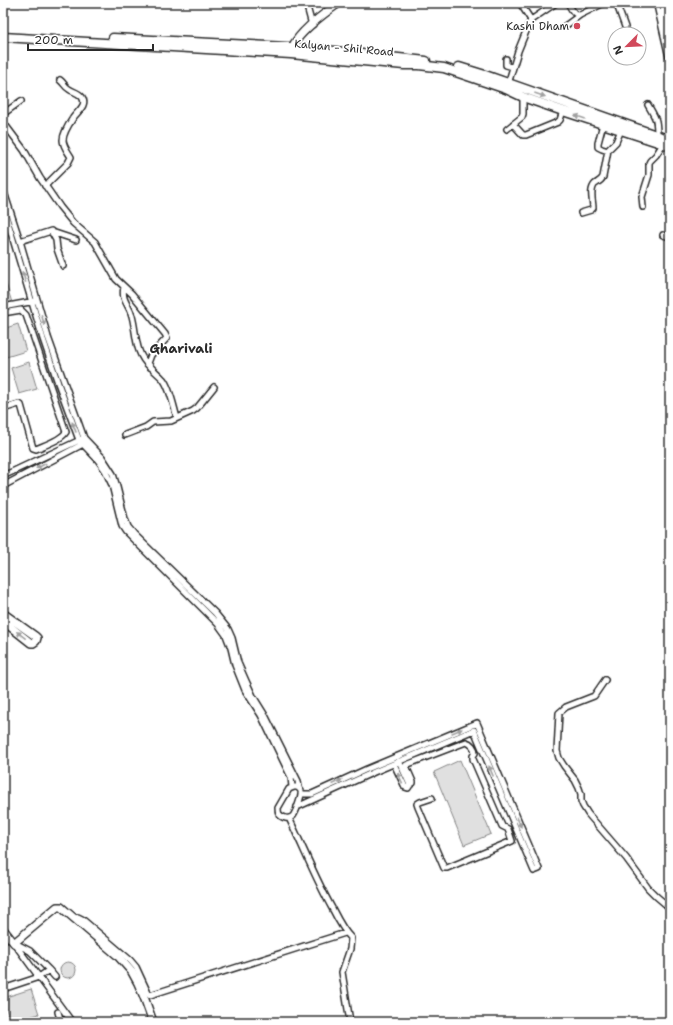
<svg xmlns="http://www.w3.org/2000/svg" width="673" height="1025" font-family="'Shantell Sans',sans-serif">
<rect width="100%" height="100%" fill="#fff"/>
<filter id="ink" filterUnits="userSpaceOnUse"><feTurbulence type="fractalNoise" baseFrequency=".025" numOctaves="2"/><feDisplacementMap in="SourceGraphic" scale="8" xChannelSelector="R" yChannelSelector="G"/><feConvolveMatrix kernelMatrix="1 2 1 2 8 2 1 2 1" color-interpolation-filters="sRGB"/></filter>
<g filter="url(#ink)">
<!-- green -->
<path fill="#e0e0e0" stroke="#868686" d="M3,274L14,309L3,312Z
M18,324L26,351L3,358V329Z
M29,362L37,389L19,394L11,368Z
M460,760L491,834L464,845L434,772Z
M60 970a8 8 0 1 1 16 0a8 8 0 1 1-16 0Z
M31,989L39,1014L13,1022H10L3,998Z"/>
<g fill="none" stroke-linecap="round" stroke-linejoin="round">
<defs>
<path id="street" d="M306,3L312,25
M520,3L531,20
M568,3C571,8 573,15 580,15L604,3
M615,3L617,5L625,27
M565,26L580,15
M506,59V65L513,67
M508,84L518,51L529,24L531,20L556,3
M648,105C656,119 657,119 657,136
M3,114L21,101
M3,122L24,150L40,178L60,207L73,223L95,242L116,279L132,294L165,334L167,338L151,355L148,363C152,370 158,373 163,379C170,387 174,408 177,418
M513,124L523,135H526L558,122L560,120L563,111
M603,124L598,143V147L602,149L608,151
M507,129L522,117L523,114V97
M45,186L68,163L71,157C68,152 63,146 63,140C63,133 69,124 73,118C77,112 88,105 82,97C78,92 73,92 69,89C65,87 64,83 60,80
M3,189L20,241L48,337L84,438L102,457L113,474L117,487L125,519L128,527L134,534L215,613L228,629L232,638L238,663L246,681L253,696L266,717L298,781L299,788
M3,206L43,339L58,383L79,440L98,460L105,470L112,485L122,526L126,532L218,624L226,635L231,648L235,665L245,690L261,715L288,771L291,777L292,787
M643,207L642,197L649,175V163L650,161L656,155L663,144
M581,213L591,210L593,208C593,201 589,190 595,184C598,182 601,181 603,177L608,150L616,142L621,130
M52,232L76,240
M663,235L670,237
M20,241L51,231L56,240L57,249L63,266
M124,287C121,301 129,304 132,316C137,334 134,353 150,367
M3,307L35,301
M3,313L21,310L26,315L66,432C61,440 45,445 36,449L33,448L21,405L19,404L3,409
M125,435L146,427L153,422L171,421L193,411L197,408L214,387
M3,476L82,439
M3,486L85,443
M605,680L594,696L566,707L559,713L557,751L559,758L564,766L575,780L579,788L581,794V801L583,806L588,814L626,858L648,888L656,896L670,908
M394,764L405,787L408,788L410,785L399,761
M410,785L413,783V782L406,766V765L466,742C471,743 475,748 475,753L473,756V759L502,826L508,829L512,841L447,868H444L418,807L417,804L420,802L432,798
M294,787H297C299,788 300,789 301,791C302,796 296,812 293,816C289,820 282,818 279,814C278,812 278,810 278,808L289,789Z
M297,807L374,772L474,730L534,871L539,869L477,723L367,769L312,794H301
M289,818C304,849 316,880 333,910C338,920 343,930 351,938L350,949L342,972L350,1022
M75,919L78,917L82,919L130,960L136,967L148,993L150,995L345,933
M14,943L72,1022
M15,943L30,951L49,970L55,977
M3,989L39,977L49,970
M58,1012L61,1022"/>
<path id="secondary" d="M291,52C293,36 326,12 339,3
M3,613L35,636L37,638L36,641L33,643H31L3,621
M3,929L14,943L57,907H61L117,955L132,972L138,983L144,997L153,1022"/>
<path id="primary" d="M658,3L670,55
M666,3L670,22
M3,37L291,54L404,65H419L444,68L506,89L523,97L563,111L670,146
M113,38L307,48L426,61
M459,67L485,75L670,140"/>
</defs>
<!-- street casing -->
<use href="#street" stroke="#2b2b2b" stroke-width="8"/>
<!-- secondary casing -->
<use href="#secondary" stroke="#2b2b2b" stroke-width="10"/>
<!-- primary casing -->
<use href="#primary" stroke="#2b2b2b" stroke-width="11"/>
<!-- street -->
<use href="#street" stroke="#fff" stroke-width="5"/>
<!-- secondary -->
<use href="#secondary" stroke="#fff" stroke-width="7"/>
<!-- primary -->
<use href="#primary" stroke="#fff" stroke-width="8"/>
</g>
<!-- one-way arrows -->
<defs><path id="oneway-solid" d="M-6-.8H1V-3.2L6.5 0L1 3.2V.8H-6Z"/></defs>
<g fill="#a0a0a0">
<use href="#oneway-solid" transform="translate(540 95) rotate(19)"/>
<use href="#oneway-solid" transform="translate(580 117) rotate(-161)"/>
<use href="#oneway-solid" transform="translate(24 277) rotate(-107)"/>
<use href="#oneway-solid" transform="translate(43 320) rotate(73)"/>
<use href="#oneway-solid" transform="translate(74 427) rotate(-111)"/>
<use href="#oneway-solid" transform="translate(41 466) rotate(153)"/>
<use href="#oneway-solid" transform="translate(21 635) rotate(-142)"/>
<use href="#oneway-solid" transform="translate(457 731) rotate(-23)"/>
<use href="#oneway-solid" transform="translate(491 771) rotate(-113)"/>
<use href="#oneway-solid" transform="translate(400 778) rotate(-115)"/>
<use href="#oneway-solid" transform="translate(337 782) rotate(-24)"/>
<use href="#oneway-solid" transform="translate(519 822) rotate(67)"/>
</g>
</g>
<!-- markers -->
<circle fill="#d1495b" stroke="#fff" stroke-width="1.5" cx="577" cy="26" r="4"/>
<g text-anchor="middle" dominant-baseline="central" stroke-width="3.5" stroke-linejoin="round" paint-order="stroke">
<!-- poi labels -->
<g font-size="11" fill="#2b2b2b" stroke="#fff" text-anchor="end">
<text x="569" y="26">Kashi Dham</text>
</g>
<!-- street labels -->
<g font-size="11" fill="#2b2b2b" stroke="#fff">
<text transform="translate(344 48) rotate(5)">Kalyan - Shil Road</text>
</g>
<!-- quarter labels -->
<g font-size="13" font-weight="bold" fill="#2b2b2b" stroke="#fff">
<text x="181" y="348">Gharivali</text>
</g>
</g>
<!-- margin -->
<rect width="673" height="1025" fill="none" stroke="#fff" stroke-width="16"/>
<rect x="8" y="8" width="657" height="1009" fill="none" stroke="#2b2b2b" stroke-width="1.5" filter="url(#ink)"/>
<!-- north arrow -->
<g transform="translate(627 46) rotate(246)"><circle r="19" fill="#ffffff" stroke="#aaaaaa"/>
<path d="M0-3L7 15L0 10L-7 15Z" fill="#d1495b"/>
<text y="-6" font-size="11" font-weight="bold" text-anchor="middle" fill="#2b2b2b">N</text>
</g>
<!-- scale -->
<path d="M28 44v6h125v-6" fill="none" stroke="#2b2b2b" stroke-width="2"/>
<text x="34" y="44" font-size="12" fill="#2b2b2b" stroke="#ffffff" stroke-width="3" paint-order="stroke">200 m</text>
</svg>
